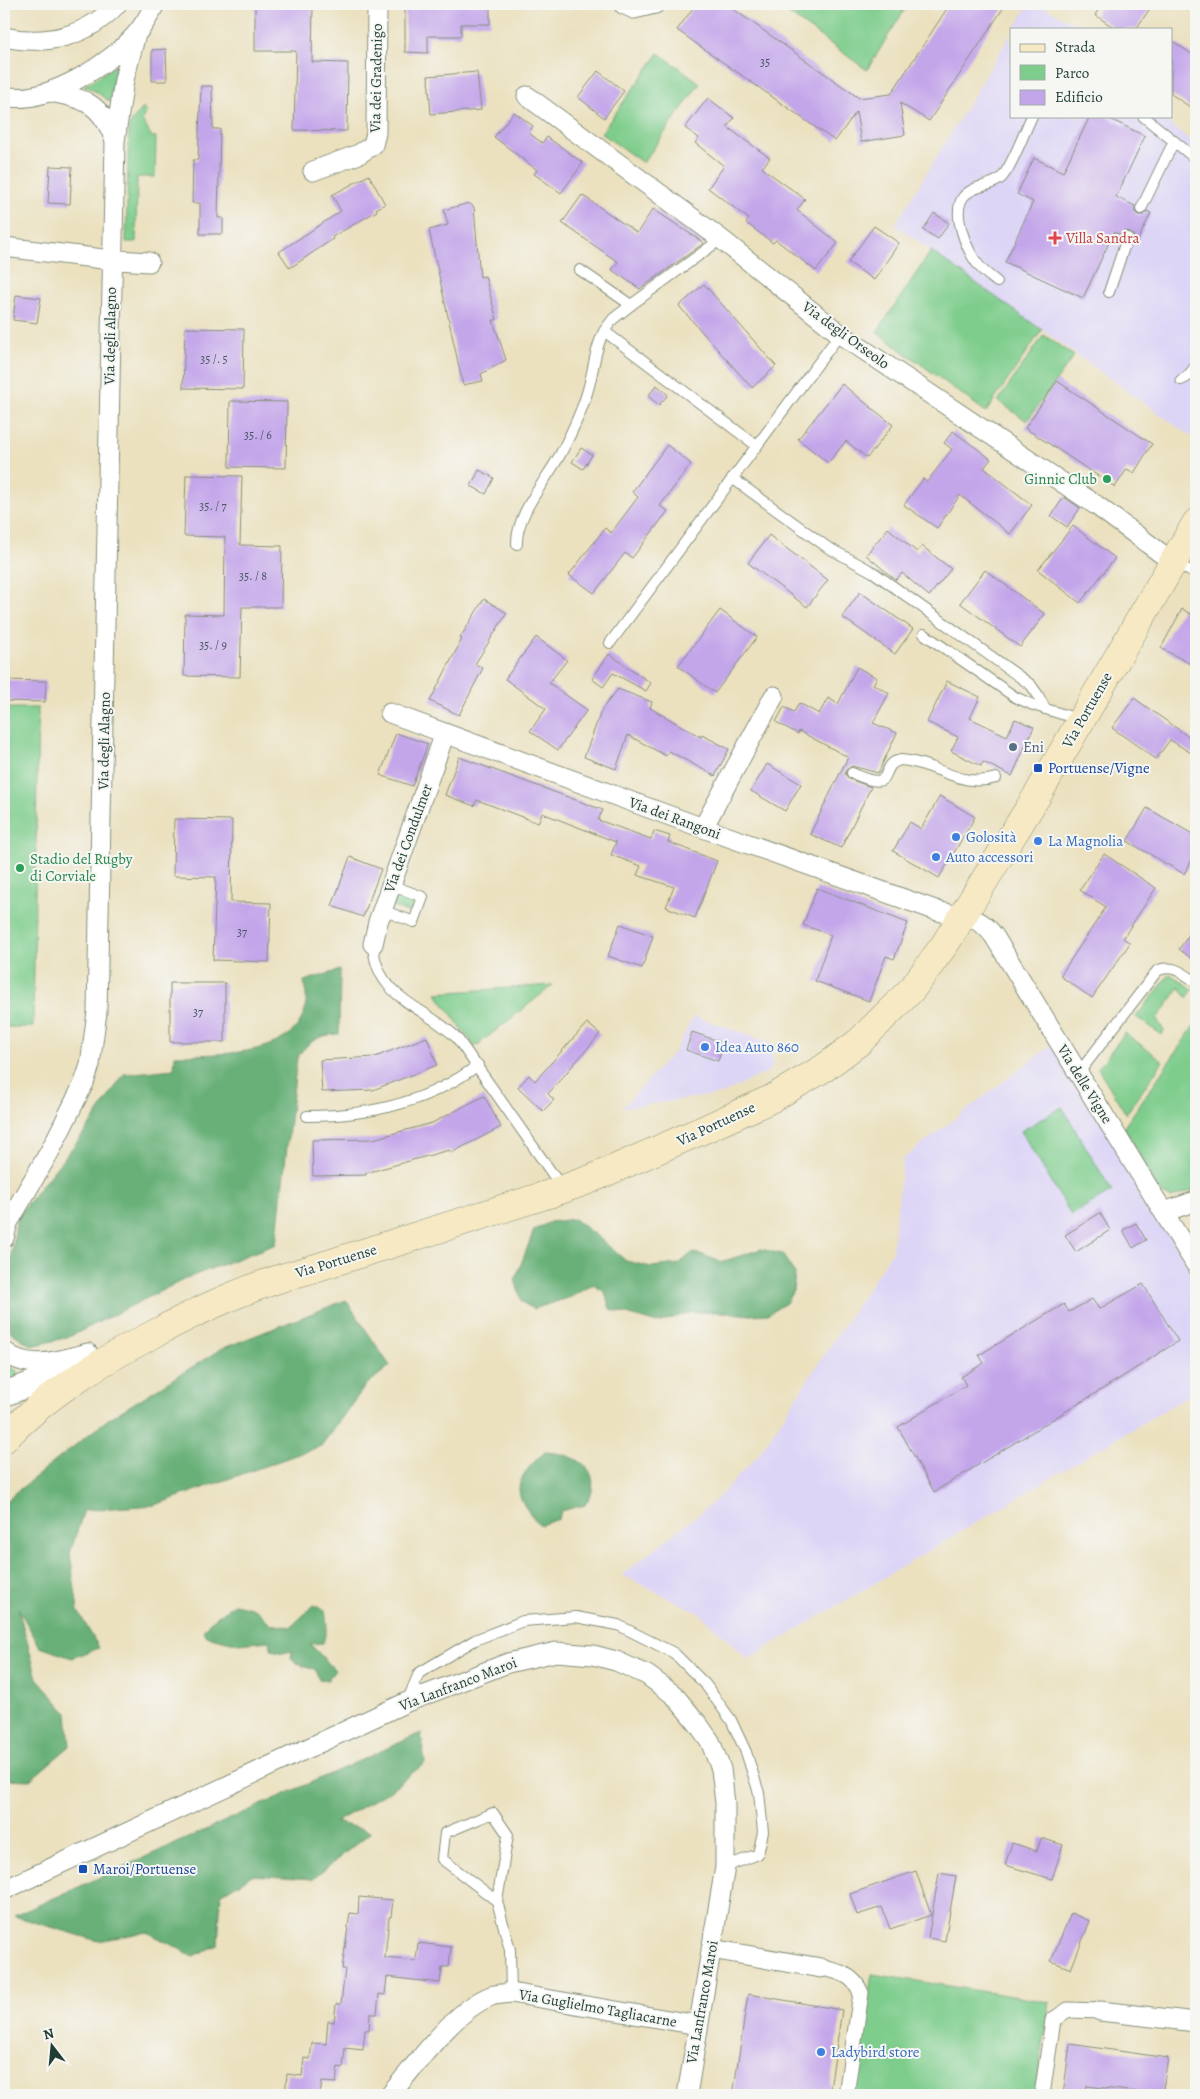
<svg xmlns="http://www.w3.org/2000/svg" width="1200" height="2099" font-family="Alegreya,serif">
<rect width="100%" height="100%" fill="#f6f6f2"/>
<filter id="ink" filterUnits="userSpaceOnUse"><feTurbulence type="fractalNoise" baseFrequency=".02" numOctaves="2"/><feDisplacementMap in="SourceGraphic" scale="10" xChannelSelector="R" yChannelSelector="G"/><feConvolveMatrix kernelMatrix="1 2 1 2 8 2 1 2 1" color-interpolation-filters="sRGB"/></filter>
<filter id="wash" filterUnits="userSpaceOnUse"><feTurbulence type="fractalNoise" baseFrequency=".0096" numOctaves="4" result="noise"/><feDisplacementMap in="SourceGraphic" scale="20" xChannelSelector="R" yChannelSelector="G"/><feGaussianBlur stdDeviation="1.12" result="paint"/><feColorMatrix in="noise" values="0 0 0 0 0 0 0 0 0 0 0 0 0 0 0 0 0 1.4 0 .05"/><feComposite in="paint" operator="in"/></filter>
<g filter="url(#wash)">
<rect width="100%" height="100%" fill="#ebe1bf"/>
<!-- built -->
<path fill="#ddd5f6" d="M1029,4H1039L1084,29H1014Z
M1011,34V116H1160L1196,145V440L895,225Z
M694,1016L770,1043L773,1065L769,1071L722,1094L622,1108L675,1051Z
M1055,1042L1196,1280V1391L748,1659L699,1613L622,1575L715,1501L759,1454L892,1252L903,1159Z"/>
<!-- green -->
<path fill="#7fcd8d" stroke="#4f8560" d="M775,4H908L867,70Z
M659,53L700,83L643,163L601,133Z
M116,65L110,102L95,91L84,86Z
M143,108L146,112L142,120L152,137H156L155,177H137L136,242H126L129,125Z
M931,251L1042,330L986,412L877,332Z
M1044,335L1074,356L1027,421L998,401Z
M4,708H38L33,1027H4Z
M397,898L414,904L411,913L393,907Z
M1170,974L1193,989L1187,998L1180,987L1157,1019L1164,1031L1162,1035L1136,1017Z
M553,985L475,1047L436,993Z
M1196,1023V1189L1171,1198L1159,1192L1124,1127Z
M1125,1033L1163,1061L1126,1114L1098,1068Z
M1062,1107L1112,1191L1071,1215L1021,1131Z
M4,1362L16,1370L18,1374L15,1378L4,1384Z
M872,1974L1050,2002L1035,2095H853Z"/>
<!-- forest -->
<path fill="#67b078" stroke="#437656" d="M340,970L339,1034C319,1035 308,1041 297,1058L276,1244L187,1278L69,1337L32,1346L11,1332L4,1310L17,1216L85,1132L124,1074L174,1069L175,1055C215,1054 299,1059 306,1004C307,997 305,988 304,981Z
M574,1219L598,1237L626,1261L651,1267L679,1264L692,1253L703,1255L721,1262L761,1249L782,1254L795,1274L793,1291L786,1303L768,1314L750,1315L721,1312H692L657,1323L610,1309L605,1292L593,1285L571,1297L533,1309L522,1302L515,1280L534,1230L550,1222Z
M346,1300L390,1366L366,1385L321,1446L155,1505L84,1510L70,1553L78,1611L99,1648L72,1658L40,1647L18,1608L37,1678L67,1713L70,1746L30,1780L4,1779V1502L107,1420L221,1349Z
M545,1452C567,1453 598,1462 592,1491C591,1496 587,1501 585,1505L561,1511L559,1519L540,1525C510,1493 513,1480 545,1452Z
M234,1604C250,1607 260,1609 269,1624L291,1627L314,1605L325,1610L327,1627L323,1643L310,1644L335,1670L328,1680L319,1679L315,1669C305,1668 298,1665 291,1658L292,1651L283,1653L272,1650L269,1641L239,1644L207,1636L203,1631L210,1622Z
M421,1733L425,1763L389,1791L336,1822L371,1832L313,1879L252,1875L221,1894L218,1945L193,1956L147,1932L98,1941L14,1916Z"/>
<g id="blocks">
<!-- building -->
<path fill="#c3a5ea" d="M255,4H313L312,62L348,63L347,131L294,130L296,51H255Z
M405,4H490V24H461V36H428V53L405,52Z
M696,4H726L859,98L891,94L950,4H1006L929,121L900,103L905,135L861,142L856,112L835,141L677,30Z
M1102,4H1153L1136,29H1116L1095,15Z
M1171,40L1196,57V111L1171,94Z
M166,49L167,81H152V50Z
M598,71L624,91L604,118L578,97Z
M477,72L481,110L431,114L428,76Z
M201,86H212L213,129H220L218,218H223V234H200V203H192L193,160H198Z
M708,98L734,118L727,127L770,158L762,168L805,199L797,210L838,243L816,271L776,240L773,243L746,223L749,219L708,188L724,166L695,143L699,138L685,128Z
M514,112L533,126L529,133L542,143L547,137L583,163L561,193L534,174L537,170L494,137Z
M1090,116H1104L1145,136L1116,197L1135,206V212L1138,215H1144L1147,211L1151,213L1137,242L1133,241L1134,236L1130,232L1125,231L1121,235L1114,232L1083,298L1005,262L1033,202L1017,194L1034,158L1063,172Z
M50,166L72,167L70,204L48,203Z
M369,175L385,204L376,209L377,211L332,237L333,239L290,268L279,252L341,211L332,195Z
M582,195L637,233L653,209L704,243L640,289L612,270L618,262L562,223Z
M469,203L474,207L480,277L485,276L497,320H493L506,360L481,374L483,381L463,385L429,230L448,225L444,210Z
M934,213L949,223L938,239L923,230Z
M874,226L899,243L874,280L848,262Z
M704,284L776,366L752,388L679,306Z
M16,295L41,298L37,323L13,320Z
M185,328L244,329L243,389L183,388Z
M1057,381L1152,444L1134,473L1127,469L1115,487L1025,428Z
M842,384L893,425L867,458L846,441L828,463L798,439Z
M657,385L668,395L659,405L648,396Z
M230,401L287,402L286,468L229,467Z
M953,431L991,459L984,468L1032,505L1010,534L960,495L937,528L904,505L923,479L927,482L952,449L944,443Z
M667,445L691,464L660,506L668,511L632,558L625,553L594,593L569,575L605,528L611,533L638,497L632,492Z
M581,448L592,455L583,469L572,462Z
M479,470L494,478L486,494L471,486Z
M186,475L242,476L240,545L282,546L281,607H242L240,677L184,676L185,614L224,615L225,537L184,536Z
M1064,497L1080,508L1067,527L1051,516Z
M1073,526L1115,558L1080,603L1038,570Z
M888,528L917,552L922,546L951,569L929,596L902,573L896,580L866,555Z
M769,535L828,580L807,607L748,563Z
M985,570L1045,614L1020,647L960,603Z
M860,592L913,629L895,654L842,617Z
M484,599L507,613L475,664L483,668L459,715L430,701L462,639L460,638Z
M1182,609L1196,617V667L1161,648Z
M720,610L757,637L715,693L678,666Z
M536,637L567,660L549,683L587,710L558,750L530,731L546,709L505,679Z
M609,654L651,683L646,691L613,673L603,687L592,679Z
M857,667L877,678L873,684L889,693L873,723L897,733L878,773L852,766L846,770L845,774L849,779L871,787L841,848L810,834L848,757L799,731L798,734L776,722L784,707L794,712L799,703L819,714L828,698L838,704Z
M4,680L46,681L45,702L4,701Z
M947,681L980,697L970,718L1007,736L1015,719L1034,727L1012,776L983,762L981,766L951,751L958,737L927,722Z
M618,689L652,702L650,708L701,737L702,735L729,749L715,776L669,751L666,756L628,735L616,769L584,757L602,709Z
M1134,698L1196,742V756L1170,740L1156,759L1112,728Z
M396,733L428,744L412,786L380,775Z
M459,757L603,810L598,820L651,839L654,831L670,836L668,842L717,861L695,918L666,907L674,887L637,875L641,866L611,855L616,842L542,813L538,823L477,800L474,806L445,795Z
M767,764L801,784L785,811L751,791Z
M940,796L975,817L939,878L893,851L910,822L921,829Z
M1147,808L1196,836V853L1184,874L1127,841Z
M174,819L232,820L231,902L271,903L269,962L213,960L216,877L173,876Z
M1104,854L1156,888L1123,938L1130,943L1092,998L1060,976L1106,907L1080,890Z
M350,857L381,869L363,917L332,906Z
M817,888L908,923L894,959L886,956L869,1001L815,981L831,935L803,925Z
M620,924L653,936L642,968L608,956Z
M1196,925V962L1179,949Z
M170,983H225V1042H170Z
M587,1023L600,1034L548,1094L554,1100L543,1111L518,1087L529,1075L535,1081Z
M692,1032L724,1043L718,1061L686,1050Z
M427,1037L437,1065L373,1090L322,1092L320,1060L375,1057Z
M484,1096L501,1127L451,1153L449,1150L366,1173V1175L313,1176L312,1140L373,1139L432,1123Z
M1100,1213L1110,1230L1076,1252L1065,1235Z
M1136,1223L1146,1240L1133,1248L1123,1230Z
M1143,1284L1178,1341L1122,1377L934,1492L898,1427L966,1385L961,1377L984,1363L979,1355L1064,1304L1069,1312L1092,1299L1099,1309Z
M1041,1838L1063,1845L1052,1879L1005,1865L1012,1843L1037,1851Z
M916,1871L931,1915L890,1929L882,1907L857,1915L850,1894Z
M939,1873L956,1876L945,1941L928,1938Z
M359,1897L393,1900L391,1917H389L385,1958L416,1961L418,1943L451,1947L449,1967H442L440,1983L387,1977L385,1995L379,1994L377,2014H370L369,2030H365L363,2050L345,2048L343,2068L338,2067L336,2083L322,2082L320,2095H285L287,2074L302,2076L304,2058L310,2059L312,2043L326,2044L328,2021L334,2022L336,2004H341L345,1969H342L350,1913L358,1914Z
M1071,1913L1090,1921L1071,1969L1051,1961Z
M748,1994L842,2010L829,2095H733Z
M1070,2044L1168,2058L1162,2095L1087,2086L1085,2095H1063Z"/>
</g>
</g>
<g filter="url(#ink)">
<use href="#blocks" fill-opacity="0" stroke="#858f7a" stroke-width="1"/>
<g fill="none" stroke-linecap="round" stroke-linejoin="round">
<defs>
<path id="service" d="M1143,116L1196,159
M1141,209L1174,141
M721,239L631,305L613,319L604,331L757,446
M580,270L631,305
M997,282C991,277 985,273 980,267C968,253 950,213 964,196C974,185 991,187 1001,178C1011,169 1025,130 1032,116
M1109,292L1127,238
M1181,380L1187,377L1196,366
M732,478L827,547L873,572L1031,685L1038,695L1045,709
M517,544C516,513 547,480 561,453C572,432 583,409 589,386C594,367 595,348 604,331
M1175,563L1196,574
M924,634L1015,697L1033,705L1081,720
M610,643L840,334
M852,773C900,795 876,764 901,760C935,762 960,789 996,778
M382,910L414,922L423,897L391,885
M373,944C376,999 423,1005 457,1038L563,1189
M1078,1074L1157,971C1172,963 1184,974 1196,982
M307,1116C369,1116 428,1103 478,1065
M407,1702L419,1673L475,1640L523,1621L576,1617L618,1625L674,1653L705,1684L731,1720L746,1752L759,1793L763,1832L758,1854L725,1867
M497,1901L442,1859L445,1833L493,1813L508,1835L497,1901L510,1950L511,1993"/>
<path id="pedestrian" d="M821,1968C839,1971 854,1975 861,1993L846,2095
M1042,2095L1053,2020L1068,2010L1100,2011"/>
<path id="minor" d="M623,4L634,9L655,4
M4,37C46,46 87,37 117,4
M49,92C85,98 102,104 115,141
M4,96C45,106 111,64 137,33C144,25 150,14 155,4
M527,96L721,239L840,334L1096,505L1174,563
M313,171L359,154L373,145L376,133L377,4
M4,247L103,259L149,262
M390,713L703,828L938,911C962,918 977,913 994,936L1196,1265
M703,828L774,696
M373,944L378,922L445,733
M1164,1212L1196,1201
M4,1238L8,1223L50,1151L84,1083L90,1065L97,1012L115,141L124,80L136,34
M4,1351C28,1372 61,1360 88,1353
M4,1890L407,1702L508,1663L556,1652L593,1655L616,1661L647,1675L674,1695L698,1724L710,1741L721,1769L725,1803V1867L687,2095
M711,1949L821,1968
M1100,2011L1196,2022
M390,2095C416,2065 454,2010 491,1996C497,1994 505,1994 511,1993L698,2025"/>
<path id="tertiary" d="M4,1394L92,1361"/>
<path id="secondary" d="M4,1439C46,1395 96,1364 150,1336C204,1307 252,1285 312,1269L549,1194L591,1179L705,1129L771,1099L824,1068L859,1042L912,989L945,944L1038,794L1196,523"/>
</defs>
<!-- service casing -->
<use href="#service" stroke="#858f7a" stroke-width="12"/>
<!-- pedestrian casing -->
<use href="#pedestrian" stroke="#858f7a" stroke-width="17"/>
<!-- minor casing -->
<use href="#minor" stroke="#858f7a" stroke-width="21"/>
<!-- tertiary casing -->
<use href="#tertiary" stroke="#858f7a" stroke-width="26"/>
<!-- secondary casing -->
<use href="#secondary" stroke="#858f7a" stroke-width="29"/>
<!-- service -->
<use href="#service" stroke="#fff" stroke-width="10"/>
<!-- pedestrian -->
<use href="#pedestrian" stroke="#fff" stroke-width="15"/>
<!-- minor -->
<use href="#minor" stroke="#fff" stroke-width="19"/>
<!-- tertiary -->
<use href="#tertiary" stroke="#fff" stroke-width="24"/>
<!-- secondary -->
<use href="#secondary" stroke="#f6e9c3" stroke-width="28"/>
</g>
</g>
<!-- markers -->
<path fill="#e0444e" stroke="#f6f6f2" stroke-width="2" d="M1052.5 230.5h5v5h5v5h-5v5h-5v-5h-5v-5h5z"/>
<g fill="#2e9e5b" stroke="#f6f6f2" stroke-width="2">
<circle cx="1107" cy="479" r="5"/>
<circle cx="20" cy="868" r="5"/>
</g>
<circle fill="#5c6f8a" stroke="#f6f6f2" stroke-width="2" cx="1013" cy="747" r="5"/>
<g fill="#1a4fb4" stroke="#f6f6f2" stroke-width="2">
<rect x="1033" y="763" width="10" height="10" rx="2.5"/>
<rect x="78" y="1864" width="10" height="10" rx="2.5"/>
</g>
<g fill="#3f7fe0" stroke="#f6f6f2" stroke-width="2">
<circle cx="956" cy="837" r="5"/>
<circle cx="1038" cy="841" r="5"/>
<circle cx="936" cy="857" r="5"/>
<circle cx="705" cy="1047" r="5"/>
<circle cx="821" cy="2052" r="5"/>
</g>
<g text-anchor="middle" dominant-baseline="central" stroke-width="4" stroke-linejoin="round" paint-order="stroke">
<!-- number labels -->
<g font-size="12" fill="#485762">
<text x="765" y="62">35</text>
<text x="214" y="359">35 /. 5</text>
<text x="258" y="435">35. / 6</text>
<text x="213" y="506">35. / 7</text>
<text x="253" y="576">35. / 8</text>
<text x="213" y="645">35. / 9</text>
<text x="242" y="932">37</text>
<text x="198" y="1012">37</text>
</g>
<!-- street labels -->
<g font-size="15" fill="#1f3d34" stroke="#f6f6f2">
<text transform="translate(376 78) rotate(-89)">Via dei Gradenigo</text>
<text transform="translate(846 335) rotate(36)">Via degli Orseolo</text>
<text transform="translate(110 336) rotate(-89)">Via degli Alagno</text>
<text transform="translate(1087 710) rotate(-60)">Via Portuense</text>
<text transform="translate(104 741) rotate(-89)">Via degli Alagno</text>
<text transform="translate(675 818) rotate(20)">Via dei Rangoni</text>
<text transform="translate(408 838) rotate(-70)">Via dei Condulmer</text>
<text transform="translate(1085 1084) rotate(58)">Via delle Vigne</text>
<text transform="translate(716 1124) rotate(-25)">Via Portuense</text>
<text transform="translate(336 1261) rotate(-17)">Via Portuense</text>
<text transform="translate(458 1684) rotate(-21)">Via Lanfranco Maroi</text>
<text transform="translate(702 2002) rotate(-80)">Via Lanfranco Maroi</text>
<text transform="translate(598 2008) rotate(10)">Via Guglielmo Tagliacarne</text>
</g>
<!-- health labels -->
<g font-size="15" fill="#be3a42" stroke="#f6f6f2" text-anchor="start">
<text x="1066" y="238">Villa Sandra</text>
</g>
<!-- leisure labels -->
<g font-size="15" fill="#27864d" stroke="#f6f6f2" text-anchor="end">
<text x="1097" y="479">Ginnic Club</text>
<text x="30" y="859" text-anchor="start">Stadio del Rugby<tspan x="30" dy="17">di Corviale</tspan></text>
</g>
<!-- service labels -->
<g font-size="15" fill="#4e5e75" stroke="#f6f6f2" text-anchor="start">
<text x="1023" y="747">Eni</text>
</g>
<!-- transit labels -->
<g font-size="15" fill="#164399" stroke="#f6f6f2" text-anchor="start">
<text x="1048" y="768">Portuense/Vigne</text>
<text x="93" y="1869">Maroi/Portuense</text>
</g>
<!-- shop labels -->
<g font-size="15" fill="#366cbe" stroke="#f6f6f2" text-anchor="start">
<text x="966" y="837">Golosità</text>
<text x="1048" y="841">La Magnolia</text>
<text x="946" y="857">Auto accessori</text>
<text x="715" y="1047">Idea Auto 860</text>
<text x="831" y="2052">Ladybird store</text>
</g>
</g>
<!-- margin -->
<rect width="1200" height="2099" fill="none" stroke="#f6f6f2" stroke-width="20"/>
<!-- legend -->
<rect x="1010" y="28" width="162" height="90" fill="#f6f6f2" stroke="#a0aca6"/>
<rect x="1020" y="44" width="25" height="8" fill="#f6e9c3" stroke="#a0aca6"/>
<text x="1055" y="52" font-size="15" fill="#1f3d34">Strada</text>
<rect x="1020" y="65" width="25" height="15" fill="#7fcd8d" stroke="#a0aca6"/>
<text x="1055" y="78" font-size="15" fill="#1f3d34">Parco</text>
<rect x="1020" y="90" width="25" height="15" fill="#c3a5ea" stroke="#a0aca6"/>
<text x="1055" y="102" font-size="15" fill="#1f3d34">Edificio</text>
<!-- north arrow -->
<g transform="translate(52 2046) rotate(344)" stroke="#f6f6f2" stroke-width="4" paint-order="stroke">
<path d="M0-4L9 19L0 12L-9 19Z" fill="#1f3d34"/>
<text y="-8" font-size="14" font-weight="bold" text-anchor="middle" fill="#1f3d34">N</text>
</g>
</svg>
